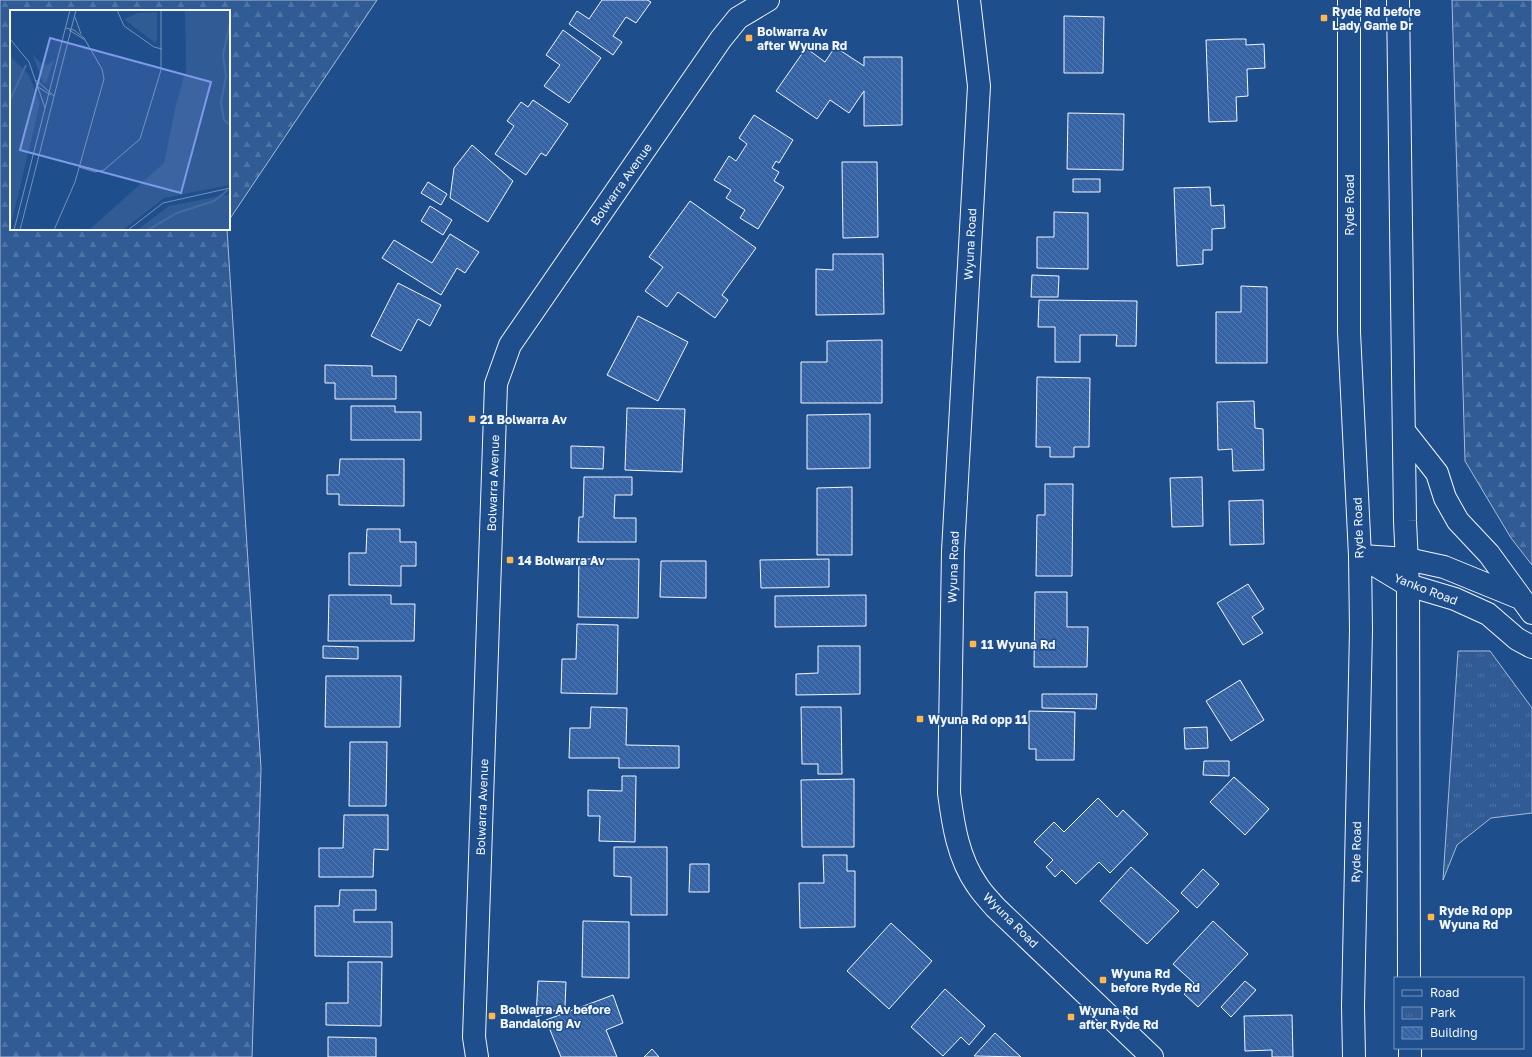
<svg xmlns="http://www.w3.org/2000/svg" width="1532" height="1057" font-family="'Golos Text',sans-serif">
<defs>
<pattern id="forest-firs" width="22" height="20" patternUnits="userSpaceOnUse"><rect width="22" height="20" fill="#305b95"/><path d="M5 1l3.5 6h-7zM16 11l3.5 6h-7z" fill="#4e73a5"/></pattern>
<pattern id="park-tufts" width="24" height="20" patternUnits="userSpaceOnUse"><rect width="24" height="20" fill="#305b95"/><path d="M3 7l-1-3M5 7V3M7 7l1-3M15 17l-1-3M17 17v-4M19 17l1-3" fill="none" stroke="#4e73a5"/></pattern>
<pattern id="building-back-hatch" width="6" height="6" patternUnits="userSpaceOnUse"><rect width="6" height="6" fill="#3563a3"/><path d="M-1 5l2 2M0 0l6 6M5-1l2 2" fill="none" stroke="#537ab1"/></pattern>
</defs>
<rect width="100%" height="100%" fill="#1f4e8c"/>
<!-- forest -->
<path fill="url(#forest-firs)" stroke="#a8bbd7" d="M0,0H377L229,220V11H11V229H227L261,768L252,1057H0Z
M1452,0H1532V565L1511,538L1465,461Z"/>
<!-- park -->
<path fill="url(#park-tufts)" stroke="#a8bbd7" d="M1458,651H1490L1532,708V813L1491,818L1457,845L1443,880Z"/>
<!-- building -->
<path fill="url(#building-back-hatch)" stroke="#f2f6ff" d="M602,0H647L651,2L636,23L626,17L613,36L622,42L613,55L569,24L577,11L589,19Z
M1064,16L1104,17L1103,73H1064Z
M563,30L601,58L569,103L544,86L560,65L546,55Z
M1235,39H1246V45L1264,44L1265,68L1247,69L1248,96L1236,97L1237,121L1209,122L1206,40Z
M835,47L864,66V57H902V125L864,126V91L849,113L830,100L817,119L776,91L806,48L825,62Z
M533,100L568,124L546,156L541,153L526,175L495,154L514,126L507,121L521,102L528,107Z
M1068,113L1124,114L1123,170L1067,169Z
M754,115L793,140L779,163L776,161L772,168L779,172L774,181L784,187L758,229L740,218L745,210L726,198L731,190L714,180L729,156L736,161L747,144L739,138Z
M472,145L513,181L488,222L450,198L454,168Z
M842,162H877L878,237L843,238Z
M1073,179H1100V192H1073Z
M428,182L447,194L441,205L421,193Z
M1210,187L1211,206L1224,205L1225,228L1212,229V250H1203V264L1177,266L1174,188Z
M690,201L756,248L722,295L728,300L715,318L678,292L667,307L645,291L663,267L649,257Z
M430,206L452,220L443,235L421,221Z
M1054,212L1088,213V269L1037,268V237H1054Z
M450,234L479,252L465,273L457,268L441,295L382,258L394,240L432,263Z
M833,254H883L884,314L816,315V269L833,270Z
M1032,275L1059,276L1058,297H1031Z
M398,283L441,305L430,326L418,319L401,351L371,336Z
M1241,286L1267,287V363H1216V312H1241Z
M1039,300L1137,301L1136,346H1116L1117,335H1080V362H1055V327H1038Z
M638,316L688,342L658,401L607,375Z
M882,340V403H801V362H827V341Z
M325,365L372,366V376H396V399H335V383H325Z
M1037,377L1090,378L1089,447H1074V457H1050V447H1036Z
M1254,401L1255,428L1263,429L1264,470L1233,471L1232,449L1218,450L1217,402Z
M351,406H395V412H421V440H351Z
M627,408L685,409L682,472L625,470Z
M870,414V468L807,469V415Z
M571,446L604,447L603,469L571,468Z
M340,459H404V506L339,505V494H327V475H339Z
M584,477H632V495H615L614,518H636V542H578L579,517H583Z
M1202,477L1203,526L1172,527L1170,478Z
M1045,484H1073L1072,576H1036L1037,515H1045Z
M852,487V555H817V488Z
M1263,500L1264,544L1230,545L1229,501Z
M367,529H400V542H416V566H401V586L349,585V553H366Z
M579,559H639L638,618L578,617Z
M829,559V587L761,588L760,560Z
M661,561H706V598L660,597Z
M1248,584L1264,609L1252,617L1263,633L1243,645L1217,603Z
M1035,592H1067V627H1088L1087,667H1034Z
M329,595H391V604H415L414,641H328Z
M866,595V626L775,627V596Z
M577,624L618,625L617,694L561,693L562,659H576Z
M323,646L358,647V659L323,658Z
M818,646H860V694L796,695V674L818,673Z
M326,676H401L400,727H325Z
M1240,680L1264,720L1231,741L1206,701Z
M1042,694H1097L1096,709L1042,708Z
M591,707L627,708L626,745L679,746V768H619V758H569L570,728H590Z
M801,707H841L842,774H818V764H802Z
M1029,711L1075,712L1074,760H1036V749H1029Z
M1207,727L1208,748L1185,749L1184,728Z
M350,742H387L386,806H349Z
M1204,761H1229V776L1203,775Z
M622,776H636L635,842L599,841L600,816H588V790L622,791Z
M1234,777L1269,809L1245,835L1210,802Z
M854,779V847H802L801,780Z
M1098,798L1117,817L1123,810L1148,834L1110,873L1099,862L1076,884L1062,870L1055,877L1046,867L1053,860L1034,842L1054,822L1064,832Z
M344,815H388V850L374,849L373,877H319V848H343Z
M614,847H667V915H631V877L614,876Z
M823,855H847V871H855V927L800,928L799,883H824Z
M690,864H709V892H689Z
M1131,867L1179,911L1147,944L1100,901Z
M1203,869L1219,884L1197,908L1181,893Z
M340,890H376V910H354V922H392V957L315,956V906H339Z
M583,921L629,922V978L582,977Z
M1213,921L1248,954L1198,1007L1184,994L1194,983L1173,964Z
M891,923L932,961L889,1009L847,971Z
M348,962H382L381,1026L326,1025V1003H348Z
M538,981L566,982L565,1007L536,1017Z
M1245,981L1256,990L1231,1017L1221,1007Z
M945,989L985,1026L969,1045L961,1037L943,1056L911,1027Z
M613,995L623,1023L606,1030L617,1057H561L546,1020Z
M1292,1015L1293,1057H1272V1050L1245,1051L1244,1016Z
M995,1033L1021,1057L974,1056Z
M328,1037L376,1038V1057H328Z
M652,1049L659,1057H644Z"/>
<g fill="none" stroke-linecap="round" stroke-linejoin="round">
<defs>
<path id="minor" d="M969,0L979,86L953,551L949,793C953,824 958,858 977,885C982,893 989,900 995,907L1152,1057
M477,1057L474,1037L496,384L510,345L721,39L738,18L768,0"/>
<path id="secondary" d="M1404,431L1437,473L1445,498L1458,521L1489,554L1532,613
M1360,556L1408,585L1455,599L1488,614L1517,639L1532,647
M1362,556L1407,559L1444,567L1520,598"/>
<path id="trunk" d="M1349,0V332L1360,556L1361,630L1353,1006L1354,1057
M1398,0L1405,521L1408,585L1409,978
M1410,1048V1057"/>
</defs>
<!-- minor casing -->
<use href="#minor" stroke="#f2f6ff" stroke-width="24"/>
<!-- secondary casing -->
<use href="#secondary" stroke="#f2f6ff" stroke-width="24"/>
<!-- trunk casing -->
<use href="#trunk" stroke="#f2f6ff" stroke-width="24"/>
<!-- minor -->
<use href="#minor" stroke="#1f4e8c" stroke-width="22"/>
<!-- secondary -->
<use href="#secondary" stroke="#1f4e8c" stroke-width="22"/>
<!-- trunk -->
<use href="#trunk" stroke="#1f4e8c" stroke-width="22"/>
</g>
<!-- markers -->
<g fill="#ffb74d" stroke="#1f4e8c" stroke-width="1.5">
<rect x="1320" y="14" width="8" height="8" rx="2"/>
<rect x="745" y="34" width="8" height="8" rx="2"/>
<rect x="468" y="415" width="8" height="8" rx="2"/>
<rect x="506" y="556" width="8" height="8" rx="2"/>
<rect x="969" y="640" width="8" height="8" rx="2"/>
<rect x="916" y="715" width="8" height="8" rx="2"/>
<rect x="1427" y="913" width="8" height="8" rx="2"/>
<rect x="1099" y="976" width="8" height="8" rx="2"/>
<rect x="488" y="1012" width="8" height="8" rx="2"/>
<rect x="1067" y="1013" width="8" height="8" rx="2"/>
</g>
<g text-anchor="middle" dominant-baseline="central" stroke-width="3" stroke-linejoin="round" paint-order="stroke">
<!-- poi labels -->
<g font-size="12" font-weight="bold" fill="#f2f6ff" stroke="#1f4e8c" text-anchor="start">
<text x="1332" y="11">Ryde Rd before<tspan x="1332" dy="14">Lady Game Dr</tspan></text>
<text x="757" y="31">Bolwarra Av<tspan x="757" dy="14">after Wyuna Rd</tspan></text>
<text x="480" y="419">21 Bolwarra Av</text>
<text x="518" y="560">14 Bolwarra Av</text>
<text x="981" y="644">11 Wyuna Rd</text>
<text x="928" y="719">Wyuna Rd opp 11</text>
<text x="1439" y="910">Ryde Rd opp<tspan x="1439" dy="14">Wyuna Rd</tspan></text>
<text x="1111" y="973">Wyuna Rd<tspan x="1111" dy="14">before Ryde Rd</tspan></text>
<text x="500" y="1009">Bolwarra Av before<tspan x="500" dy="14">Bandalong Av</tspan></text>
<text x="1079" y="1010">Wyuna Rd<tspan x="1079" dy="14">after Ryde Rd</tspan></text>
</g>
<!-- street labels -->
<g font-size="12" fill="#f2f6ff" stroke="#1f4e8c">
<text transform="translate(621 184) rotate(-55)">Bolwarra Avenue</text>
<text transform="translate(1349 205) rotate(-90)">Ryde Road</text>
<text transform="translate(970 244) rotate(-87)">Wyuna Road</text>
<text transform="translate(493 483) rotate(-88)">Bolwarra Avenue</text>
<text transform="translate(1358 528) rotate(-92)">Ryde Road</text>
<text transform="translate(953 567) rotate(-88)">Wyuna Road</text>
<text transform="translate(1426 589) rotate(21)">Yanko Road</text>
<text transform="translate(482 807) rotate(-88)">Bolwarra Avenue</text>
<text transform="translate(1356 852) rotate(-89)">Ryde Road</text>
<text transform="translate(1011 920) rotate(45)">Wyuna Road</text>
</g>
</g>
<!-- overview -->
<g transform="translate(10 10)">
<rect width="220" height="220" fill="#1f4e8c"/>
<path d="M175,0H220V175L154,188L113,220H79L154,153L166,95L176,60ZM0,46L19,65L30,93L0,219ZM220,184V220H127L159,196Z" fill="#305b95"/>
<path d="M147,2V30L145,33L114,9L128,3ZM22,44L32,54L37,55L44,50L36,73L33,72Z" fill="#305b95"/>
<path fill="none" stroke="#446ba0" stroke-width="2" d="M220,12L213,45L216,66L211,93L214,110L220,115M0,90L16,55M138,220L167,203L204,191L218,180"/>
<path fill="none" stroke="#7391ba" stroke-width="1" d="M107,0L114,16L144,37L152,39M65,7L71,24M59,20L75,30M0,29L19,52L35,98M26,70L44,86M28,77L41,85M69,157L85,162L94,160L130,129L151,60V0M4,220L60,0M10,220L66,0M44,220L65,172L94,69L92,59L74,28L64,20L56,18M118,220L153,193L220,178"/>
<path fill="#7d9aea" fill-opacity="0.15" stroke="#7d9aea" stroke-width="2" d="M40,28L201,72L171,183L10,140Z"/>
<rect width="220" height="220" fill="none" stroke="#f2f6ff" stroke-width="2"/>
</g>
<!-- legend -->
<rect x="1394" y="977" width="130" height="72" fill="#1f4e8c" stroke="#7391ba"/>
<rect x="1402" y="990" width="20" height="6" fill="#1f4e8c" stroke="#7391ba"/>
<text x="1430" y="997" font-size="12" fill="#f2f6ff">Road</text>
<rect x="1402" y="1007" width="20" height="12" fill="url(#park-tufts)" stroke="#7391ba"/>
<text x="1430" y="1017" font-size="12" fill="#f2f6ff">Park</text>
<rect x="1402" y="1027" width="20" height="12" fill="url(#building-back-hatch)" stroke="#7391ba"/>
<text x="1430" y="1037" font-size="12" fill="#f2f6ff">Building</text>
</svg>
